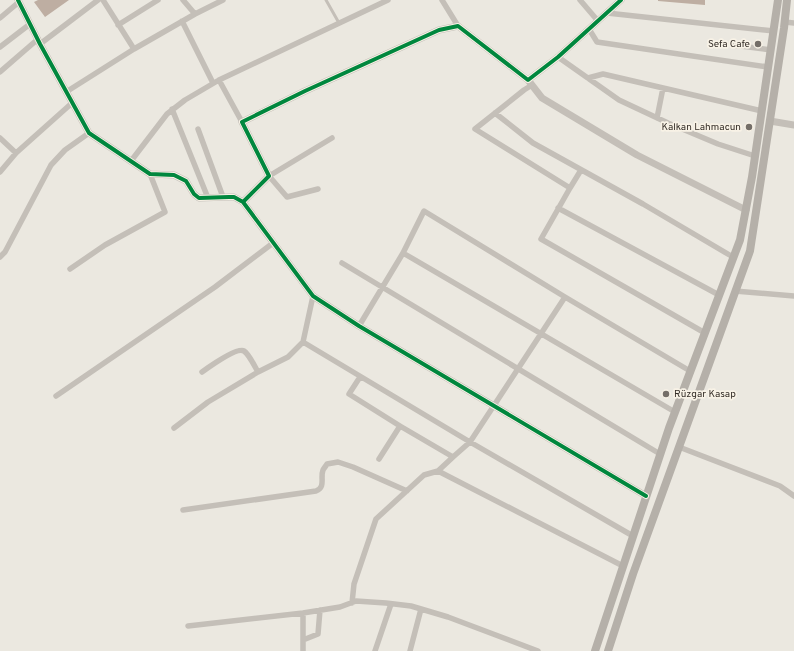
<svg xmlns="http://www.w3.org/2000/svg" width="794" height="651" font-family="Overpass,sans-serif">
<rect width="100%" height="100%" fill="#ebe8e0"/>
<!-- building -->
<path fill="#beaea2" d="M38,0H69L45,17L34,2Z
M658,0H705V5L658,1Z"/>
<g fill="none" stroke-linecap="round" stroke-linejoin="round">
<!-- service -->
<path stroke="#c4bfb8" stroke-width="3" d="M326,0L339,23"/>
<!-- minor -->
<path stroke="#c4bfb8" stroke-width="5.5" d="M103,0L134,49
M183,0L195,14
M442,0L458,26
M580,0L598,21
M607,13L774,31
M0,18L19,2
M182,21L213,83
M785,22L794,23
M118,25L158,0
M589,29L597,42L768,67
M40,44L98,0
M733,45L771,50
M0,47L30,24
M558,57L619,100L668,123L718,144L755,156
M0,72L38,39
M588,78L603,74L762,111
M219,80L242,122
M532,85L524,90L475,129L570,188
M66,92L134,49L195,14L223,0
M172,109L208,198
M495,113L533,143L643,204L733,257
M657,118L663,88
M198,129L223,197
M0,138L16,153
M131,161L167,114L185,100L219,80L388,0
M581,170L570,188L541,239L705,333
M0,172L16,153L72,103
M318,189L287,197L269,176L332,138
M558,208L719,295
M403,253L675,412
M0,257L5,252L51,165L65,150L89,133
M342,263L660,454
M70,269L105,245L165,212L150,174
M735,291L794,296
M313,296L303,342L470,442L633,536
M359,326L403,253L424,211L565,297L690,371
M202,372C209,367 237,347 244,351C249,354 255,367 258,372
M360,377L349,394L400,426L453,457
M56,396L215,287L273,243
M174,428L208,402L258,372L288,357L303,342
M679,447L780,486L794,496
M379,459L400,426
M438,471L623,566
M183,510L316,491C326,487 320,478 323,470C324,468 326,466 327,464L338,462L353,467L407,491
M352,603L354,584L376,519L424,475L438,471L453,457L470,442L565,297
M303,613V651
M188,626L303,613L340,607L356,601L386,603L411,606L448,617L538,651
M303,640L318,634L320,610
M375,651L391,604
M410,651L421,609"/>
<!-- tertiary -->
<path stroke="#c4bfb8" stroke-width="7" d="M18,0L40,44L89,133L150,174L174,175L186,181L194,194L199,198L229,197H234L243,202L313,296L359,326L646,496
M528,80L542,98L637,155L746,210
M770,121L794,125
M243,202L269,176L242,122L305,91L439,30L458,26L528,80L558,57L621,0"/>
<!-- secondary -->
<path stroke="#b5b0a9" stroke-width="8" d="M595,651L669,428L740,240L752,177L778,0
M608,651L633,574L750,251L784,28L787,0"/>
<defs>
<path id="cycleway" d="M18,0L40,44L89,133L150,174L174,175L186,181L194,194L199,198L229,197H234L243,202L313,296L359,326L646,496
M243,202L269,176L242,122L305,91L439,30L458,26L528,80L558,57L621,0"/>
</defs>
<!-- cycleway casing -->
<use href="#cycleway" stroke="#f8f2e6" stroke-width="6"/>
<!-- cycleway -->
<use href="#cycleway" stroke="#00873e" stroke-width="4"/>
</g>
<!-- markers -->
<g fill="#746e68" stroke="#f8f2e6" stroke-width="1.5">
<circle cx="758" cy="44" r="4"/>
<circle cx="749" cy="127" r="4"/>
<circle cx="666" cy="394" r="4"/>
</g>
<g text-anchor="middle" dominant-baseline="central" stroke-width="3.5" stroke-linejoin="round" paint-order="stroke">
<!-- poi labels -->
<g font-size="10" fill="#342d27" stroke="#f8f2e6" text-anchor="end">
<text x="750" y="44">Sefa Cafe</text>
<text x="741" y="127">Kalkan Lahmacun</text>
<text x="674" y="394" text-anchor="start">Rüzgar Kasap</text>
</g>
</g>
</svg>
